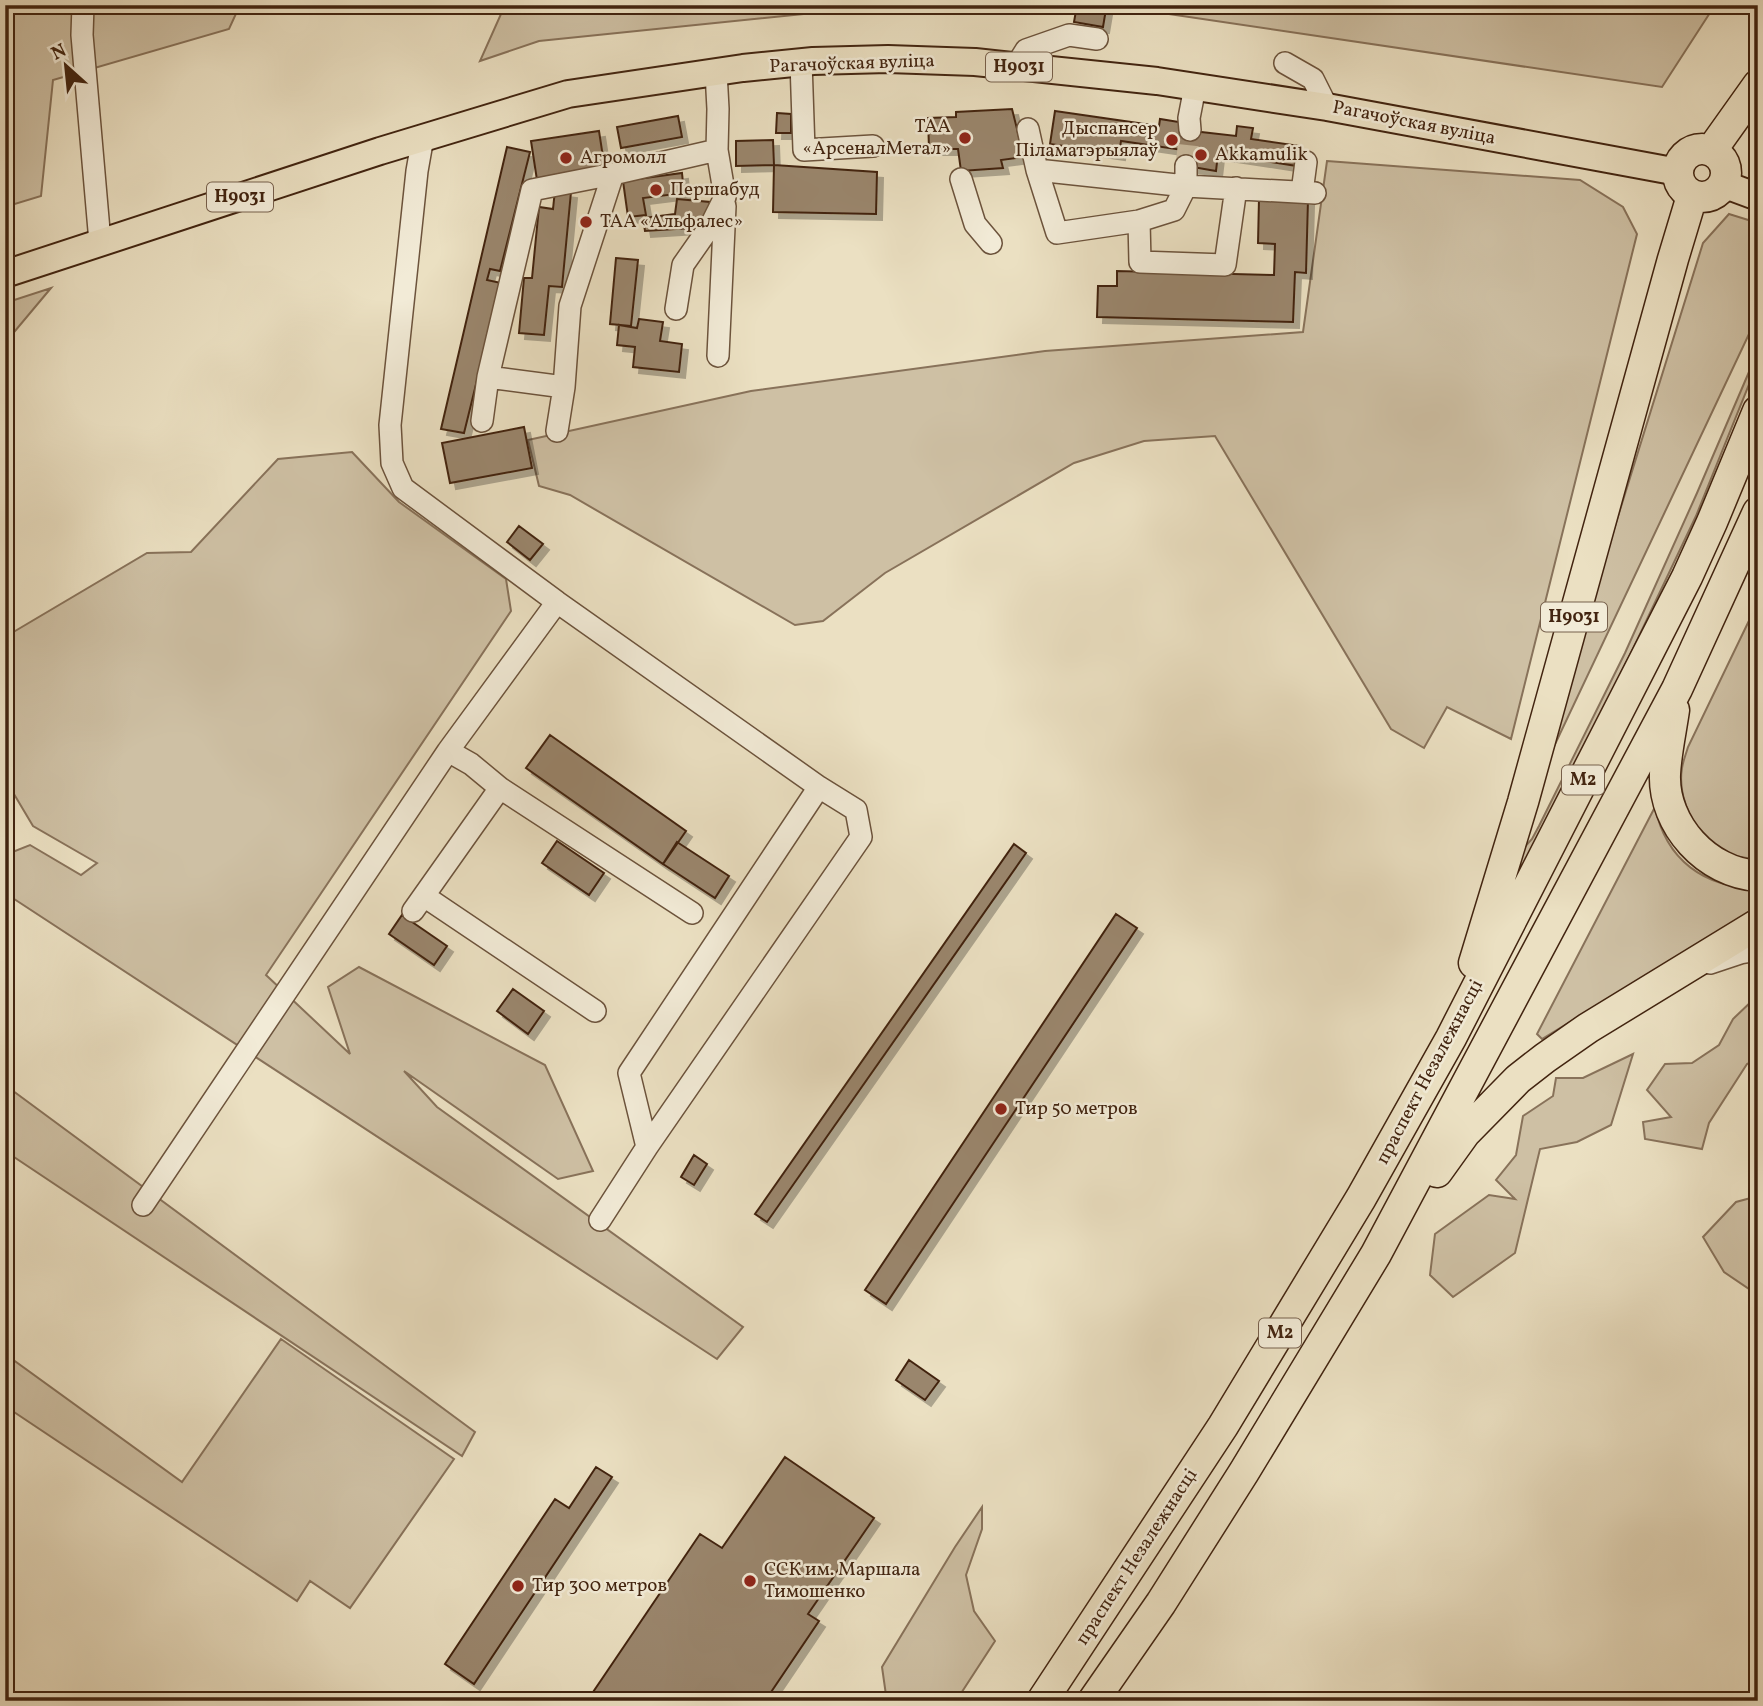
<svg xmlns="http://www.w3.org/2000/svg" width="1763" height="1706" font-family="Vollkorn,serif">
<defs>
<filter id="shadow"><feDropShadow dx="6" dy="6" stdDeviation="0" flood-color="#0004"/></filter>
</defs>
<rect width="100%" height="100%" fill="#ebe0c2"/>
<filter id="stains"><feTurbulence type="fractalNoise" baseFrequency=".00286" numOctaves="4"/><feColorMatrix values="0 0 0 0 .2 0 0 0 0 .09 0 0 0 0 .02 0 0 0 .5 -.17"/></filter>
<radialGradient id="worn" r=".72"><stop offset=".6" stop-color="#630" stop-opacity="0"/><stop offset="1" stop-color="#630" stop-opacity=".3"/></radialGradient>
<!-- green -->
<path fill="#cec0a4" stroke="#88725a" stroke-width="2" d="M5,5H240L229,29L53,80L41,196L5,207Z
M505,5H892L539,41L480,61Z
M1108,5H1715L1662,87Z
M1327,161L1580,180L1623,207L1637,234L1511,739L1447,707L1424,748L1391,729L1215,436L1144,441L1074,463L885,573L823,621L795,625L570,495L539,486L528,440L751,391L1045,351L1303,332Z
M1729,214L1758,223V315L1532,793L1703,243Z
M51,288L5,343V303Z
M1758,351V362L1696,516L1631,653L1564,788L1514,883L1510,882L1521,851L1532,839L1539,826L1625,653L1697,493Z
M352,452L399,502L506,579L511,611L266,975L350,1054L328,987L359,967L545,1065L593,1171L558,1179L404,1071L437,1107L743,1327L717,1359L5,893V855L30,845L81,875L97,863L33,826L5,779V637L147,553L191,552L278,459Z
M1758,602V859C1745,858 1732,857 1720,850C1695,834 1677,798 1682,768C1683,761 1686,754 1688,747Z
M1655,807C1666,860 1704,888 1758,888V908L1542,1039L1537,1034Z
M1758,998V1059L1747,1064L1709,1123L1702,1149L1645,1139L1643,1122L1671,1117L1647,1090L1665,1064L1692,1063L1719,1045L1733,1019L1754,999Z
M1633,1054L1611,1125L1577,1142L1540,1149L1515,1253L1453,1297L1430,1275L1435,1234L1489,1195L1515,1199L1496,1180L1516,1155L1523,1116L1553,1096L1556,1078H1583Z
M5,1085L475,1432L462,1456L5,1151Z
M1758,1196V1295L1724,1272L1703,1237L1736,1202Z
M281,1339L454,1459L350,1608L310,1581L297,1601L5,1406V1354L182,1482Z
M982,1507V1529L966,1575L974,1611L995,1641L956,1701H882L886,1695L882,1667L955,1547Z"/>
<!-- building -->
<path fill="#9a866d" stroke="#422410" stroke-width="2" filter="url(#shadow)" d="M1077,5L1106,9L1103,27L1074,22Z
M1012,109L1024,157L1001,160L1003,168L961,171L958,149H929L928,118L956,117V112Z
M1055,111L1159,126L1160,119L1185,123L1184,130L1236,136L1237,126L1253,128L1251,139L1300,146L1297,166L1218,154L1216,171L1181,165L1183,150L1121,141L1119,154L1050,144Z
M777,113L791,114V133H776Z
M678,116L682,137L621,148L617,127Z
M599,131L605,170L537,180L531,141Z
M773,140L774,165L736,166V141Z
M507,147L530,152L500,271L490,269L487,280L501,283L464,433L441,429Z
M774,165L877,172L876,214L773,212Z
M682,173L684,193L643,198L646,215L628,217L623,181Z
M555,190L571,192L562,287L549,286L544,335L519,333L524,278H532L539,207L553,209Z
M677,199L710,202L705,222H691V228L645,231L643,218L675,214Z
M1259,199L1308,200L1306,273L1295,272L1293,322L1097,317L1098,286H1117V271L1274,275L1275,244L1258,243Z
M616,258L638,260L631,326L610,324Z
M639,319L663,322L660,341L682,344L679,372L633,367L635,347L617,345L619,325L637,328Z
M524,427L532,468L450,483L442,443Z
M519,526L543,544L530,560L507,542Z
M550,735L686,831L663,864L526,768Z
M557,841L604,873L589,895L542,863Z
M677,842L729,876L715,898L663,864Z
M1014,844L1026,853L767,1222L755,1214Z
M1116,914L1137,928L886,1304L865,1290Z
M402,915L447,946L434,965L389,934Z
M513,989L544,1011L528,1034L497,1011Z
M694,1155L707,1164L694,1185L681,1177Z
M909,1360L939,1381L925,1400L896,1380Z
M785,1457L874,1518L808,1614L819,1621L765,1701H587L700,1534L722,1548Z
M596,1467L612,1477L474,1684L445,1664L555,1499L569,1508Z"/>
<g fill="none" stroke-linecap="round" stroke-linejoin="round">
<!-- minor-tunnel -->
<path stroke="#c9ba9e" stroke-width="21" stroke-dasharray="21 10" stroke-linecap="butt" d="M1186,166L1190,130"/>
<defs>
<path id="minor" d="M83,5L82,35L100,242
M801,62L804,150L873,146
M1285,63L1313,79L1327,107
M1016,66L1026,50L1069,35L1097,39
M1028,129L1037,170L1057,233L1139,221L1174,210L1186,186V166
M1190,130L1189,118L1195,87
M423,137L417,171L390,425L392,463L403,488L557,602L819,787L856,810L861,837L647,1147L600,1220
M1037,170L1186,186L1315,193
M961,179L975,224L991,243
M1302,192L1306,162
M1139,221L1140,262L1225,265L1236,188
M676,309L683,265L711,225L725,197L717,150
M718,356L725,206
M564,387L488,377L532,190L613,174
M482,421L488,377
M557,431L564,387L570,306L613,174L717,150L718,109L716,72
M448,751L471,764L500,788L692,913
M424,896L595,1011
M413,911L500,788
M1710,963L1740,953L1758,950
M647,1147L629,1073L819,787
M143,1205L448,751L557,602"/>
<path id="major" d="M1723,184L1758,197
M5,274L380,151L568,94L743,68L813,61L888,59L975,62L1157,81L1327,107L1678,172"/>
<path id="highway" d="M1678 173a24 24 0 1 1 48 0a24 24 0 1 1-48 0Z
M1711,151L1758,85
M1674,710C1671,731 1666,753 1665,774C1663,825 1707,873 1758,876
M1474,963L1523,802L1673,259L1692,196
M1437,1172L1465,1133L1518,1079L1545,1058L1588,1028L1758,924
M1042,1701L1223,1426L1361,1198L1451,1038L1687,577L1712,522L1758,411
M1093,1701L1161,1603L1244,1472L1376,1254L1677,689L1758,512"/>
</defs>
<!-- minor casing -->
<use href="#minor" stroke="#6c533c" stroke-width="24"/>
<!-- major casing -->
<use href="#major" stroke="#422410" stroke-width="30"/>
<!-- highway casing -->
<use href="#highway" stroke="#422410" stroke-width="33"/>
<!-- minor -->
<use href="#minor" stroke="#f2ebd7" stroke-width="21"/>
<!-- major -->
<use href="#major" stroke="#ebe0c2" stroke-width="26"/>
<!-- highway -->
<use href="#highway" stroke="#ebe0c2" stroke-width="30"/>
</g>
<!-- markers -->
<g fill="#8f2418" stroke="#f2ebd7" stroke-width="2.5">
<circle cx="965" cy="138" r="7"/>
<circle cx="1172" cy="140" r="7"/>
<circle cx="1201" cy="155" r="7"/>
<circle cx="566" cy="158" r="7"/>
<circle cx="656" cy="190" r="7"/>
<circle cx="586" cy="222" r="7"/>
<circle cx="1001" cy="1109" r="7"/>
<circle cx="750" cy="1581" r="7"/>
<circle cx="518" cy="1586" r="7"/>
</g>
<g text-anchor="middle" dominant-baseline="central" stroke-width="5" stroke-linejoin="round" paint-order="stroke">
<!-- shield labels -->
<g fill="#f2ebd7" stroke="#77604c" stroke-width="2">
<rect x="986" y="52.5" width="66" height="29" rx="5"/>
<rect x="207" y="182.5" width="66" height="29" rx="5"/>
<rect x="1541" y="602.5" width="66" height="29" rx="5"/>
<rect x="1562" y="765.5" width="42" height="29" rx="5"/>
<rect x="1259" y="1318.5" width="42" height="29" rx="5"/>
</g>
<g font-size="18" font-weight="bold" fill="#422410">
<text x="1019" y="67">Н9031</text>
<text x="240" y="197">Н9031</text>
<text x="1574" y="617">Н9031</text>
<text x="1583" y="780">М2</text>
<text x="1280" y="1333">М2</text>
</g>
<!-- street labels -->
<g font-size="19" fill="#422410" stroke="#f2ebd7">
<text transform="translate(852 64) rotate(-2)">Рагачоўская вуліца</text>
<text transform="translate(1414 123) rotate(11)">Рагачоўская вуліца</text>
<text transform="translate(1430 1072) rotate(-62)">праспект Незалежнасці</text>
<text transform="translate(1137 1557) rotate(-57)">праспект Незалежнасці</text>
</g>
<!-- poi labels -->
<g font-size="19" fill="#422410" stroke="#f2ebd7" text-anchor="start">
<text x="951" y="127" text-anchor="end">ТАА<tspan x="951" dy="22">«АрсеналМетал»</tspan></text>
<text x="1158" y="129" text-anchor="end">Дыспансер<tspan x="1158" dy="22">Піламатэрыялаў</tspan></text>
<text x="1215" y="155">Akkamulik</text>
<text x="580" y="158">Агромолл</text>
<text x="670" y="190">Першабуд</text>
<text x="600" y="222">ТАА «Альфалес»</text>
<text x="1015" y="1109">Тир 50 метров</text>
<text x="764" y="1570">ССК им. Маршала<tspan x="764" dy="22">Тимошенко</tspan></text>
<text x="532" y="1586">Тир 300 метров</text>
</g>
</g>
<!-- margin -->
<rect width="1763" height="1706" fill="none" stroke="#ebe0c2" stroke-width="28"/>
<rect x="7" y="7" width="1749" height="1692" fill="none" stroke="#422410" stroke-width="3.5"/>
<rect x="14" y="14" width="1735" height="1678" fill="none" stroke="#422410" stroke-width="2"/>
<!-- north arrow -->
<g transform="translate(66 66) rotate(333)" stroke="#f2ebd7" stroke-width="5" paint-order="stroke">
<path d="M0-5L12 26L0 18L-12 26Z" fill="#422410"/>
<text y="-10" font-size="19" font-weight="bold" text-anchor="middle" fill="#422410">N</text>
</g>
<rect width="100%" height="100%" filter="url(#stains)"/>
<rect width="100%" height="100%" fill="url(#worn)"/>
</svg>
